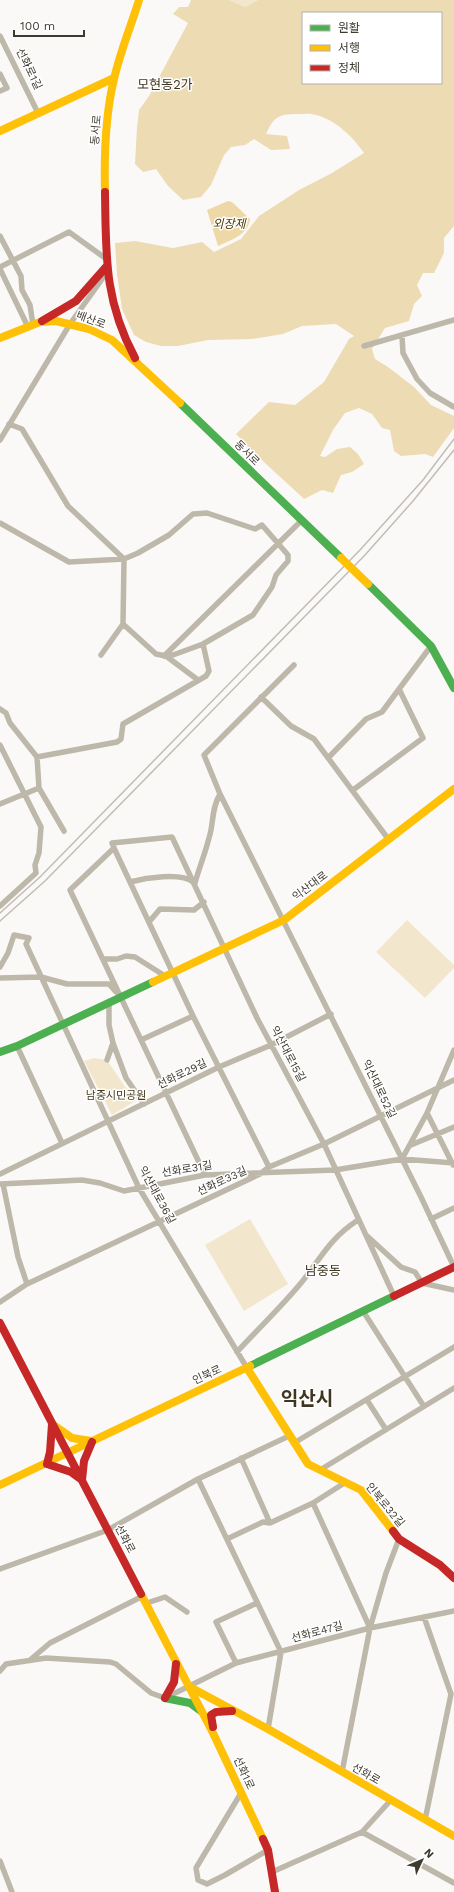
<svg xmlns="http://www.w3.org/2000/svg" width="454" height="1892" font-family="'Work Sans','Noto Sans KR',sans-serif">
<rect width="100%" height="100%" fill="#fbf9f7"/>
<!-- green -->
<path fill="#f2e6cd" d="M229,0H258L245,7Z
M407,920L454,965V968L425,998L376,952Z
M94,1058L106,1060L109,1063L126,1088L133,1091L137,1100L112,1115L84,1061Z
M250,1219L288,1284L244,1311L205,1245Z"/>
<!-- forest -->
<path fill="#eddbb4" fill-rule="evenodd" d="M191,0H229L245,7L258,0H454V226L444,238V253L434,273H423L417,285L422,296L414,304L409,321L385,328L372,349L375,359L388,367L414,387L431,405L454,416V428L433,457L425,454L401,456L394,451L390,430L382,428L372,414L359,408L345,413L333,430L320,456L325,457L337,449L350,447L358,454L364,464L352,472L341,475L333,493L322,490L304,499C281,477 257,457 236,434L269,402L295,405L324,382L349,339L354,336L336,324L302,326L283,334L252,339L208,340L178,346H161L146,342L134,335L122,309L117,274L115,243L135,241L173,248L202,242L214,252L241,239L259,216L299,190L332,173L364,153C353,137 336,120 316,115C310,113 303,114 297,114C278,114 274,117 266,134L287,136L290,149L271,150L254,139L245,145L231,147L224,155L211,185L201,197L183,200L168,186L156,169L143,172L135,164L137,127L139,110L149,96L188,23L173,14L179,7H188ZM303,13H441V83H303Z"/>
<!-- water -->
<path fill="#efd8a8" d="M228,201L232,202L250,219C248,235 231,240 218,246L207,210Z"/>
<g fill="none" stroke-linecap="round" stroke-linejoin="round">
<!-- street -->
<path stroke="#bdb8aa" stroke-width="5.5" d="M0,36L38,113
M0,74L7,88L0,91
M0,236L21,276L22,290L30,305L33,325
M0,267L69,232L105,258
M0,269L28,327
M402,336L403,353L417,379L430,393L454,407
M364,346L454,320
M9,424L22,429L68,506L124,559L123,624L156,654L166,656L198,680
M0,440L70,324L105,275L106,269
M0,523L69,562L124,559L138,553L169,535L193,514L207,513L255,529L262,525L288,555V561L276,575L272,587L253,615L203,644L209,671L206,676L123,724L121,739L117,742L37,757
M101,655L123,624
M164,656L301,521
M166,656L173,655L203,644
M294,665L204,755L220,794L421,1197L454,1267
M261,697L291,726L314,739L389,840
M0,709L6,713L10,723L37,757L39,788L0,804
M0,745L41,827L39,853L35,865L36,873L0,906
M328,758L366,719L382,712L431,646
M39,788L64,831
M353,790L423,738L400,691
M114,848L193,1016L269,1167
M130,882C145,878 181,872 193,882
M195,883C199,868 205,854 209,838C214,823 211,809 220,794
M149,922L160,909L194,910L204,902
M103,959H117L126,956L135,957L165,976
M0,967L8,953L14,935L29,938L26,944L139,1188L247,1368
M0,978L41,977L67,984H109L116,992
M141,1040L193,1016
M113,1043L126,1078L144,1104
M17,1046L62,1143
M107,1060L113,1043L109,1025V1002
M427,1113L453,1165
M411,1145L454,1127
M402,1159L427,1113L454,1050
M0,1174L219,1067L271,1045L331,1014
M205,1175L70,890L114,848L112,843L172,837L257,1018L324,1144L394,1296
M0,1184L82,1180L100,1183L124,1191L205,1175L335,1170L402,1159L454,1163
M3,1184L18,1257L27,1284
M431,1219L454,1208
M366,1235L401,1267L415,1272L422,1283L454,1290
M0,1302L27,1284L260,1174L269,1167L324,1144L454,1080
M363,1311L423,1405
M237,1352C258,1329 282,1306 301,1283C322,1257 329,1239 358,1220
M367,1400L385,1428
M294,1443L454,1347
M241,1458L270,1523
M320,1470L454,1388
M198,1479L281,1652L268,1729
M313,1503L370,1628L342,1772
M227,1539L263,1522L270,1523L313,1503L346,1482
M0,1569L108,1530L198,1479L289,1436
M147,1603L165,1597L187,1612
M424,1617L451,1694L425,1820
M370,1628L386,1573L399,1539
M30,1660L50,1643L143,1596
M236,1663L216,1622L257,1603
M0,1671L6,1664L46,1658L110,1662L116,1664L151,1693L165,1698L236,1663L370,1628L454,1611
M241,1793L196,1868L198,1880L207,1884L225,1875L268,1850
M362,1832L454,1883
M0,1861L12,1892
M272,1872L362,1832L390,1801"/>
<!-- fast -->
<path stroke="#4caf50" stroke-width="8" d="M180,403L341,558
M368,584L431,646L454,688
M0,1052L17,1046L153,982
M250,1366L394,1296
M165,1698L190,1703L201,1711"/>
<!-- slow -->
<path stroke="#ffc107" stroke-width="8" d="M0,131L114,78
M105,192C104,154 105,116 114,79C120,52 131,26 139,0
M0,338L40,322L56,321L89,329L112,340L180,403
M153,982L284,920L454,789
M247,1368L308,1464L361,1490L393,1531
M55,1426L72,1438L91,1441
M0,1485L250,1366
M141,1594L213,1733L263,1839
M190,1687L268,1729L454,1836"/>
<!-- jam -->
<path stroke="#c62828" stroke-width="8" d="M105,192C106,255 104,300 135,358
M42,321L76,301L106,267
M394,1296L454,1267
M0,1323L141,1594
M52,1424L50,1452L47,1464L71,1472L82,1480L84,1461L92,1442
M393,1531L399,1539L440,1565L454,1578
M165,1698L174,1682L176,1664
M213,1727L211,1715L216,1712L232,1711
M263,1839L268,1850L275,1892"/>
<!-- rail -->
<path stroke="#c1bdb6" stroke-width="1.5" d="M0,913L40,877L360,550L423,480L454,439
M0,921L45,881L365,555L413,501L454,450"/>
<!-- slow-bridge -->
<path stroke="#ffc107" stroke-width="8" d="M341,558L368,584"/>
</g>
<g text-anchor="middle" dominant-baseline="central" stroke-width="3" stroke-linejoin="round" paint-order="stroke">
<!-- street labels -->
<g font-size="11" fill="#3f3a30" stroke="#fff">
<text transform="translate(29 69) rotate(64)">선화로1길</text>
<text transform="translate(96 130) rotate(-85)">동서로</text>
<text transform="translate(91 320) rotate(20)">배산로</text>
<text transform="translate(247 453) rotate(45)">동서로</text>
<text transform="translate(310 886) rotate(-37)">익산대로</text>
<text transform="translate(288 1054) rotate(62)">익산대로15길</text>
<text transform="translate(182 1074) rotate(-26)">선화로29길</text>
<text transform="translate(379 1089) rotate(64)">익산대로52길</text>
<text transform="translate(187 1169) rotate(-9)">선화로31길</text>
<text transform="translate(222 1181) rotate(-25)">선화로33길</text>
<text transform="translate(157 1195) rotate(61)">익산대로36길</text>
<text transform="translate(207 1375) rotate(-25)">인북로</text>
<text transform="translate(385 1505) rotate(50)">인북로32길</text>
<text transform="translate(125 1539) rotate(62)">선화로</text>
<text transform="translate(317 1632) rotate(-15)">선화로47길</text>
<text transform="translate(244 1773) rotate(65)">선화1로</text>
<text transform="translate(366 1774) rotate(30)">선화로</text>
</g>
<!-- park labels -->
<g font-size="11" fill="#46381a" stroke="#fff">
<text x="116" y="1095">남중시민공원</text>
</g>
<!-- water labels -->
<g font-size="12" font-style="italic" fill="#4e3900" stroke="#fff">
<text x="229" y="224">외장제</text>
</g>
<!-- quarter labels -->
<g font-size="13" fill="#403620" stroke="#fff">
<text x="165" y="84">모현동2가</text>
<text x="323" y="1270">남중동</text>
</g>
<!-- town labels -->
<g font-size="19" font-weight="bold" fill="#403620" stroke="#fff">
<text x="307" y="1398">익산시</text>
</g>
</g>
<!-- legend -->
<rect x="302" y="12" width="140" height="72" fill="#ffffff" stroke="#b2b0ac"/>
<rect x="310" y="25" width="20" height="6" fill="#4caf50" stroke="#b2b0ac"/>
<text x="338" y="32" font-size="12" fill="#3f3a30">원활</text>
<rect x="310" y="45" width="20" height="6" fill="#ffc107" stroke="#b2b0ac"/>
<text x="338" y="52" font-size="12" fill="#3f3a30">서행</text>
<rect x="310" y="65" width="20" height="6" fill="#c62828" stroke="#b2b0ac"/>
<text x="338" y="72" font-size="12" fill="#3f3a30">정체</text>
<!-- north arrow -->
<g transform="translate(422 1860) rotate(46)" stroke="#ffffff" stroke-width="3" paint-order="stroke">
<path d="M0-3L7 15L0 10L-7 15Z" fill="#3f3a30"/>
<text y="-6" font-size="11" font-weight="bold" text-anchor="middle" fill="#3f3a30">N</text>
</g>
<!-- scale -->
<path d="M14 30v6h70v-6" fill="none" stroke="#3f3a30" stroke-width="2"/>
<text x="20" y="30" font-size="12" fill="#3f3a30" stroke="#ffffff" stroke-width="3" paint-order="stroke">100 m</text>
</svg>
